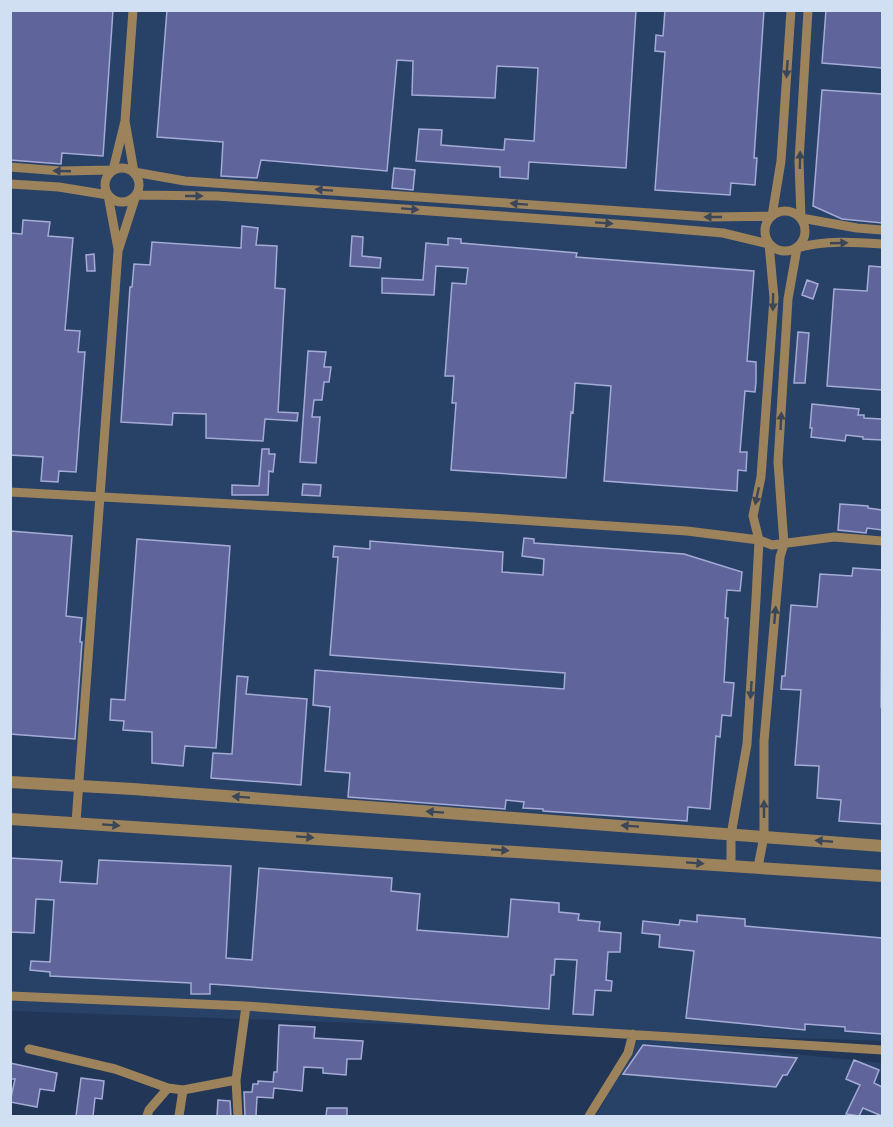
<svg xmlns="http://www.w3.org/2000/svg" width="893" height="1127" font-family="Inter,sans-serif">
<rect width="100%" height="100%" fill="#223757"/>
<!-- built -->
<path fill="#284167" d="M11,11H882V1041L11,1011Z
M639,1038L882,1063V1116H596Z"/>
<!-- building -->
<path fill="#5f659a" stroke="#a5abd6" stroke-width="1.5" d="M10,10H113L103,156L62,153L61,164L10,160Z
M167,10H636L626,168L529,162L528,179L500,177V167L416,161L419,129L442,130L441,145L504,150L505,139L534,141L538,68L497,66L495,98L412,95L413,61L397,60L387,171L261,160L257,178L221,176L223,142L157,137Z
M665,10H764L754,158H757L755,185L731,183L730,195L655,190L665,52L655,51L656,35L663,36Z
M826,10H882V68L822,63Z
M822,90L882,94V223L842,219L813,206Z
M394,168L415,170L413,190L392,188Z
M23,220L50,222L48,236L73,238L65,330L80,331L78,352H85L76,472L59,471L58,482L41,481L43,457L10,455V233L22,234Z
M242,226L258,228L256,245L277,246L275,288L285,289L278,412L298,413L297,421L265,419L263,441L206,438V414L173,413L172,425L121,422L130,287H132L134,264L150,265L152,242L241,248Z
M352,236L363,237L362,256L381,258L380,268L350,266Z
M448,238L461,239V243L577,253L576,257L754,271L747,361L756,362V382L755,392L745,391L740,452H747L746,471L738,470L737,491L604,481L611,386L575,383L573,413L571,412L566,478L451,470L456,403H452L454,376H445L452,283L466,284L468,268L436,266L434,295L382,293V278L423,280L426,243L448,245Z
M94,254L95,271H87L86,255Z
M869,266L882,267V390L827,386L834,289L867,291Z
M807,280L818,284L813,299L802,295Z
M798,332L809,333L805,383H794Z
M308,351L326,352L324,367H331L329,382H324L322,400H314L312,417H320L316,463L300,462Z
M812,404L859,409L858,415H864V418L882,419V440L863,439V437L846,435L845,441L811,437L812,428H810Z
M262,449H269V454H275L273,472L269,471L268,495H232V485L259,486Z
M303,484L321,485L320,496L302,495Z
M840,504L868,506V508L882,510V530L867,528L866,533L838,530Z
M10,531L72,536L66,616L82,618L80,642H82L75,739L10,734Z
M524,538L534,539V543L684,554L742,572L740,591L727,590L725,618H728L724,682L734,683L731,716L722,715L720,737L716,736L710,809L688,807L687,821L543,811V809L523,808L524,802L506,800L505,809L348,797L350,773L325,771L330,707L313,705L315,670L564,689L565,673L330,655L338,557H333L334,546L370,549V541L503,552L502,572L543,575L544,559L522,556Z
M137,539L230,546L216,748L185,746L183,766L152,763V732L123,730L124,721L110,720L111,699L125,700Z
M853,568L882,570L881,707H882V824L839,821L841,800L817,798L819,766L795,765L801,690L781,689L782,676H785L791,605L817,607L820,574L852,576Z
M237,676L248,677L246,694L307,699L301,785L211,778L213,753L232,754Z
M10,858L62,861L60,882L97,884L99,860L231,866L226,958L252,960L259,868L392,878L391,891L420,894L417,930L508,937L511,899L559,903V912L579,914L578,920L600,922L599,931L621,933L620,952H608L606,980L612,981L611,991L595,990L593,1015L573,1014L577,960L555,959L554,975H551L549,1009L225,985L210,984V994H191V983L50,976V972L30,970L31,961L50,962L54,900L36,899L34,933L10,932Z
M697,915L745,919V926L882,938V1034L845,1031V1027L805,1024V1030L686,1018L694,951L659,947L660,935L642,933L643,921L679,925L680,920L697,922Z
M279,1025L315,1027L314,1038L363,1041L361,1059H347L346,1075L323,1073V1068L304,1067L302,1091L274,1088L273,1098L257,1097L256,1116H245L244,1092H252L253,1084H258V1081L273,1082L274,1072H277Z
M643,1045L797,1058L787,1075H783L776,1087L623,1074Z
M854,1060L879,1070L874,1083L882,1087V1116L863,1108L859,1116L846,1114L860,1085L846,1079Z
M10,1063L57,1073L54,1091L40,1089L37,1107L10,1102L15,1079H10Z
M81,1078L104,1081L102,1099L95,1098L93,1116H76Z
M218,1100L230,1101L231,1116H217Z
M327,1108H347V1116H326Z"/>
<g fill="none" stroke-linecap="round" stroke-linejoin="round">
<!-- minor -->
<path stroke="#9d835b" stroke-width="9" d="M808,10L799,161L801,218L857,228L882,230
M125,121L134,172L185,181L709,217L772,216L781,161L791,10
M10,167L61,171L113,170L125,121L133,10
M105 185a17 17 0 1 1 34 0a17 17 0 1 1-34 0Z
M10,184L59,187L108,195L118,249
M765 231a20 20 0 1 1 40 0a20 20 0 1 1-40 0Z
M10,492L474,517L687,531L759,540L772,545L834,537L882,541
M76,822L118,251L136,195L217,196L629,225L723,233L769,244L774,298L761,477L753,516L759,540L756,599L747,744L731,835V865
M758,867L764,836V741L780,557L784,544L778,462L788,299L797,248C825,240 854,242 882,244
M10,996L246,1006
M29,1049L115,1069L168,1088L183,1090L236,1080
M147,1116L149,1110L168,1088
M179,1116L183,1090
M238,1116L236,1080L246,1006L544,1029L882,1050
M589,1116L628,1053L633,1034"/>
<!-- tertiary -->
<path stroke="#9d835b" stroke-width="12" d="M10,782L133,789L882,846
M10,819L882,876"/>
</g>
<!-- one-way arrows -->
<defs><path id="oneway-solid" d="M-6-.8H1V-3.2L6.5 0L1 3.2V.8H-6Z" transform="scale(1.5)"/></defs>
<g fill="#3b4658">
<use href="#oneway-solid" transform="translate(787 69) rotate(94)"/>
<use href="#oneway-solid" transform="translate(800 160) rotate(-89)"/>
<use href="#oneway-solid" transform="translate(62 171) rotate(-178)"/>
<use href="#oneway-solid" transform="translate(324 190) rotate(-176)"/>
<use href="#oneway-solid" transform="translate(194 196)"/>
<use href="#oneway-solid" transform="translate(519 204) rotate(-176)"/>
<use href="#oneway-solid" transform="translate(410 209) rotate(4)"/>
<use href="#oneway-solid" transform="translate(713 217) rotate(-180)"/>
<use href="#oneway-solid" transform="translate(604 223) rotate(4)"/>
<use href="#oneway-solid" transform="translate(839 243) rotate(-2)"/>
<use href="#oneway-solid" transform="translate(773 302) rotate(91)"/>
<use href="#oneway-solid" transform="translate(781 421) rotate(-87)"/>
<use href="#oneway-solid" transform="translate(757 496) rotate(102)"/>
<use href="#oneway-solid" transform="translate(775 615) rotate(-85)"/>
<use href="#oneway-solid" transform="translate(751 690) rotate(94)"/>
<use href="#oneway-solid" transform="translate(241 797) rotate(-176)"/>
<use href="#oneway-solid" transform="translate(764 809) rotate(-90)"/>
<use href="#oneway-solid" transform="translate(435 812) rotate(-176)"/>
<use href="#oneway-solid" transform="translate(111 825) rotate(4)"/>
<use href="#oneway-solid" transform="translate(630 826) rotate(-176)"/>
<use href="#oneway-solid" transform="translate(305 837) rotate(4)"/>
<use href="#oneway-solid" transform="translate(824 841) rotate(-175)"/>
<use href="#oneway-solid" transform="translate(500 850) rotate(4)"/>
<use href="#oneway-solid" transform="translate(695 863) rotate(4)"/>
</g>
<!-- border -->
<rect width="893" height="1127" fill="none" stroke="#d1dff3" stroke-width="24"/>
</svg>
